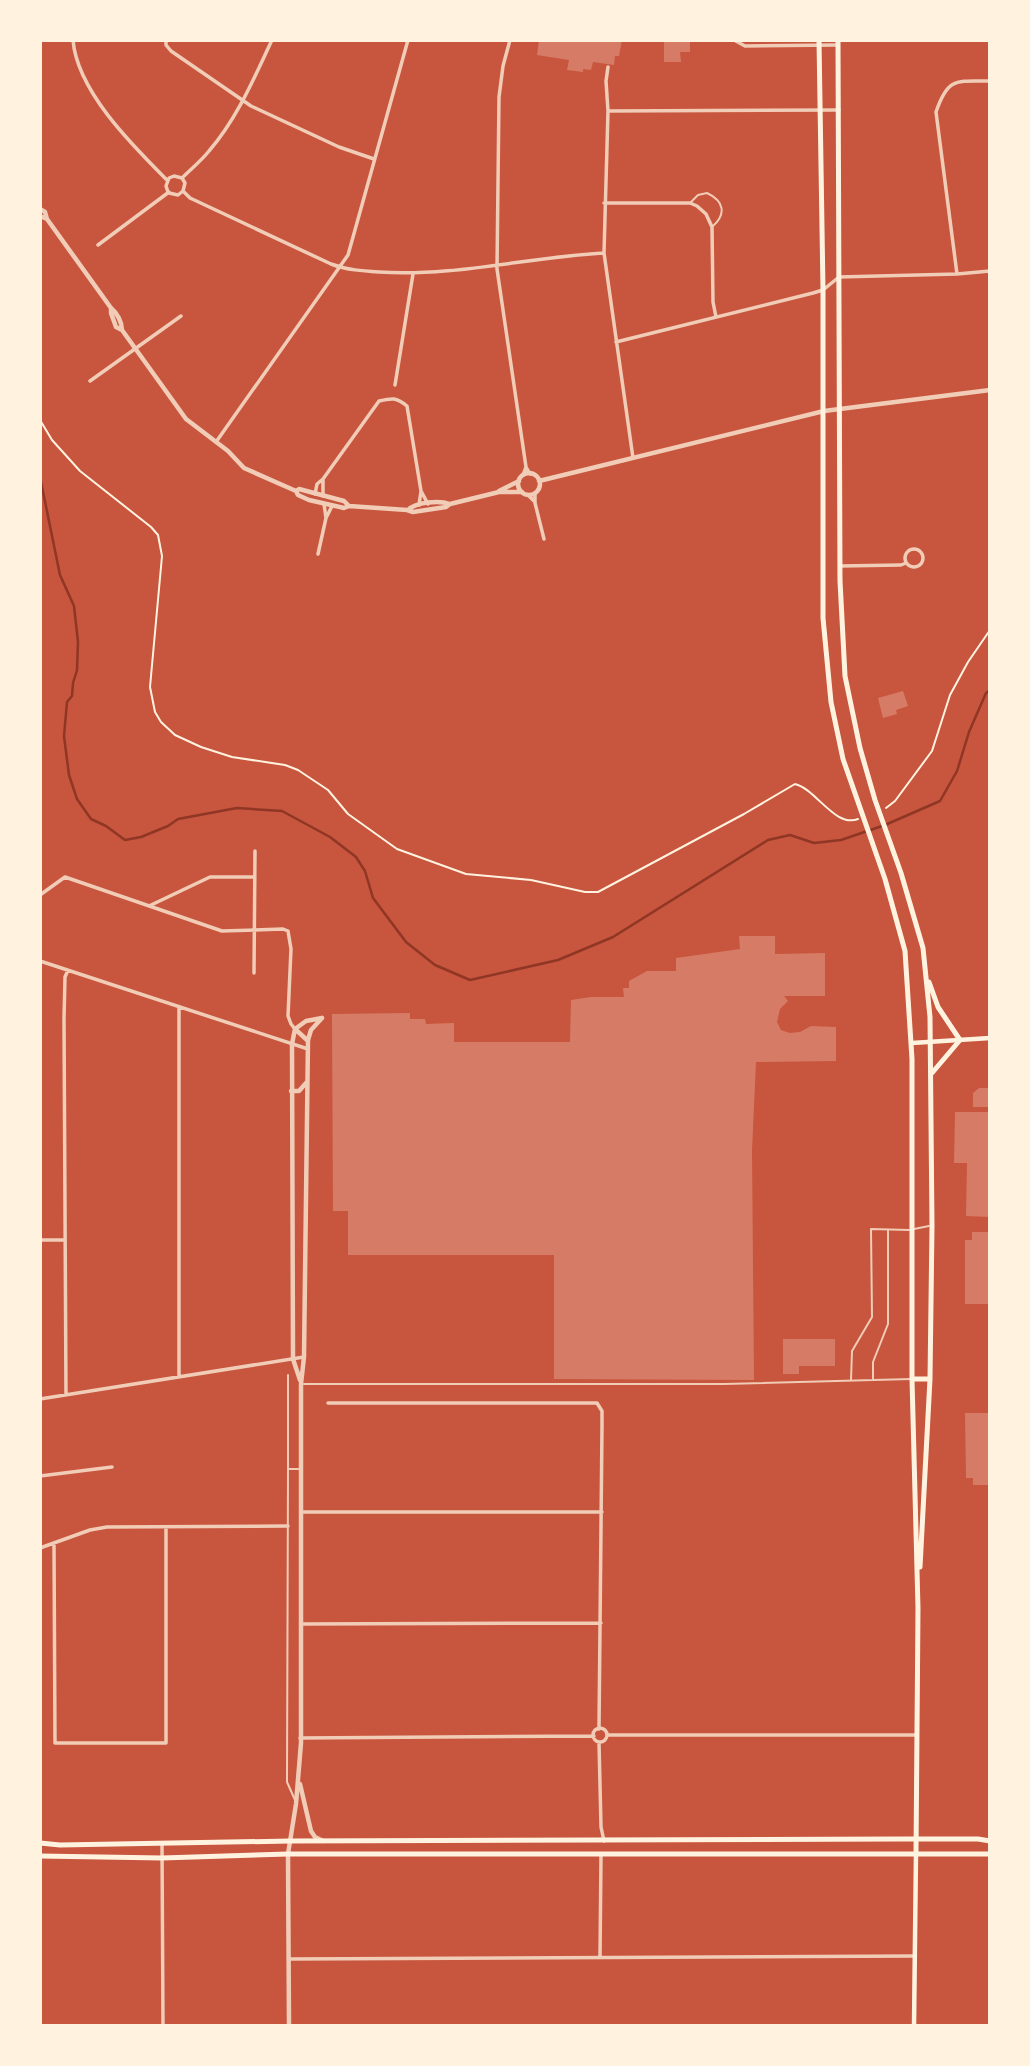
<svg xmlns="http://www.w3.org/2000/svg" width="1030" height="2066" font-family="Cabin,sans-serif">
<rect width="100%" height="100%" fill="#c8553d"/>
<g fill="none" stroke-linecap="round" stroke-linejoin="round">
<!-- stream -->
<path stroke="#8f3625" stroke-width="2.5" d="M40,477L60,575L74,606L78,642L77,670L73,683L72,696L67,702L64,736L69,775L77,799L91,819L106,826L125,840L141,837L168,826L178,819L237,808L282,811L330,837L356,857L365,871L373,898L406,942L435,965L470,980L558,960L613,937L768,840L790,835L814,843L841,840L885,825L940,801L957,771L969,732L986,693L990,690"/>
</g>
<!-- building -->
<path fill="#d67c66" d="M539,40H622L619,56H615L614,65L593,62L591,70L583,69V72L567,70L569,60L537,55Z
M664,40H690V52H680L681,62H664Z
M903,691L908,706L896,710L897,714L883,718L878,698Z
M739,936H775V954L825,953V996H784L788,1001L780,1009L777,1022L781,1030L790,1033L800,1032L811,1026L836,1027V1061L756,1062L752,1150L754,1380L554,1379V1255H348V1211H333L332,1014L410,1013V1019H425L426,1024L454,1023V1042H570L571,1000L591,997H624L623,988H629V981L647,971H676V958L740,949Z
M979,1088H990V1107H973V1093Z
M955,1112H990V1217L966,1216L967,1163H954Z
M972,1232H990V1304H965V1240H972Z
M783,1339H835V1366H799V1374H783Z
M965,1413H990V1485H973V1478H966Z"/>
<g fill="none" stroke-linecap="round" stroke-linejoin="round">
<!-- path -->
<path stroke="#fff3e0" stroke-width="2" d="M40,420L52,440L80,471L151,527L158,535L162,556L150,687L155,712L161,722L175,735L201,747L232,757L285,765L298,770L328,790L348,814L397,849L466,874L531,880L585,892H598L744,814L795,784C816,789 835,828 858,819
M886,808L895,801L932,751L950,695L968,662L990,630"/>
<!-- service -->
<path stroke="#f1ccb7" stroke-width="2" d="M691,202L698,195L707,193C724,201 727,214 712,227
M914,1229L929,1226
M873,1379V1362L888,1324V1230
M851,1380L852,1351L872,1317L871,1229L909,1230
M304,1384H724L911,1379
M288,1468V1375
M295,1800L287,1782L288,1469H300"/>
<!-- minor -->
<path stroke="#f1ccb7" stroke-width="3.5" d="M73,40C77,91 133,146 167,180
M166,40V45L171,51L251,106L339,147L374,159
M510,40L503,66L499,97L497,269L526,467L523,475
M734,40L745,46L838,45
M608,67L606,81L608,111L604,253L633,458
M608,111L839,110
M182,178C191,169 201,161 209,151C237,119 254,78 272,40
M182,178L185,183L183,191
M183,191L190,198L331,264C347,270 363,271 379,272C454,277 529,257 604,253
M168,192L166,186L169,178L174,176L182,178
M169,193L178,195L183,191
M604,203H690L697,206L706,214L712,227L713,302L716,317
M98,245L169,192
M957,274L936,112C948,77 956,81 990,81
M616,342L813,293L823,290L839,277L957,274L990,271
M90,381L181,316
M395,385L413,274
M216,442L348,255L408,40
M526,467L530,474
M421,491L428,504
M535,493V503L544,539
M315,494L317,484L323,479L379,401C392,398 396,397 407,406L421,491L419,505
M528,495L534,501
M323,496V479
M324,504L326,518
M905 558a9 9 0 1 1 18 0a9 9 0 1 1-18 0Z
M318,554L326,518L332,506
M840,566L901,565L906,563
M40,895L65,877L222,931L283,929L288,931L291,949L288,1016L291,1024L295,1029
M149,906L210,877H255
M40,961L308,1049
M254,973L255,851
M40,1240H65
M179,1377V1007
M66,1395L64,1019L65,977L68,970
M40,1399L304,1357
M328,1403H597L602,1411V1426L599,1729
M40,1476L112,1467
M302,1512H602
M54,1543L55,1743H166V1527
M40,1548L90,1530L107,1527L288,1526
M301,1624L601,1623
M593 1735a7 7 0 1 1 14 0a7 7 0 1 1-14 0Z
M607,1735H917
M300,1738L594,1736
M599,1742L601,1827L604,1841
M162,1843L163,2026
M600,1958L601,1855
M289,1959L914,1956"/>
<!-- tertiary -->
<path stroke="#f1ccb7" stroke-width="4.5" d="M40,209L45,212L47,219L111,308C117,313 122,322 122,330
M40,216L47,219
M111,308V313L116,327L122,330L186,419L228,451L244,468L296,491L298,495L309,500L344,508L349,506L407,510L413,512L446,507L450,504L499,492H522
M518 484a11 11 0 1 1 22 0a11 11 0 1 1-22 0Z
M539,481L824,411L990,390
M296,491L299,489L344,501L349,506
M499,491L519,481
M408,510C416,502 439,500 450,504
M295,1029L307,1040
M291,1091H299L306,1083
M300,1380L293,1359L292,1044L295,1029L306,1021L322,1018
M300,1784L311,1831L315,1837L323,1841
M289,2026L288,1854L296,1804L301,1743V1384L304,1357L308,1040L311,1030L322,1018"/>
<!-- secondary -->
<path stroke="#fff3e0" stroke-width="4.5" d="M912,1043L990,1038
M914,2026L916,1853"/>
<!-- primary -->
<path stroke="#fff3e0" stroke-width="5" d="M819,40L823,290V618L831,702L843,759L885,879L905,951L912,1059V1379L918,1608L916,1853
M838,40L840,581L845,676L860,748L875,800L901,873L923,948L930,1017L932,1226L930,1379L920,1567
M929,982L938,1007L960,1040L932,1073
M912,1379H930"/>
<!-- trunk -->
<path stroke="#fff3e0" stroke-width="5" d="M40,1843L60,1845L290,1841L900,1839H978L990,1841
M40,1856L162,1858L288,1854H990"/>
</g>
<!-- border -->
<rect width="1030" height="2066" fill="none" stroke="#fff3e0" stroke-width="84"/>
</svg>
